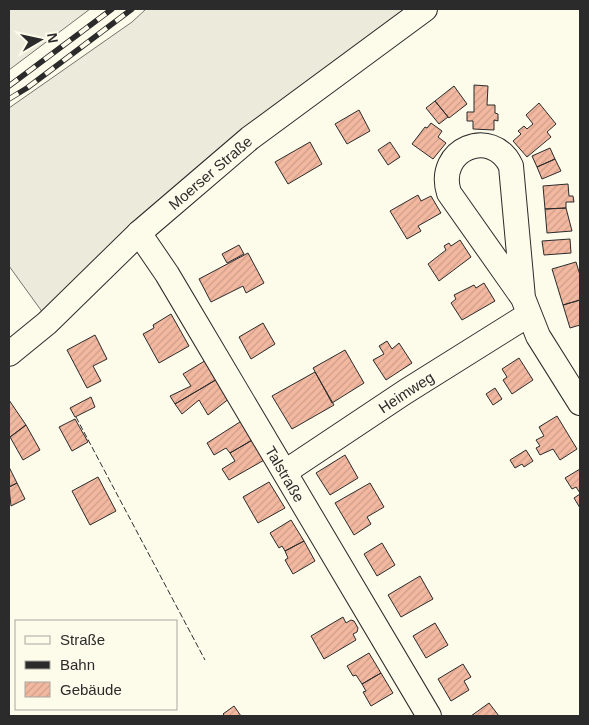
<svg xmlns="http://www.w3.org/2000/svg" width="589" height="725" font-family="Helvetica,sans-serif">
<defs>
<pattern id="building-hatch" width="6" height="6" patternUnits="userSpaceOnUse" patternTransform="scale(1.25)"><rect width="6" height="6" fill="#f2b8a0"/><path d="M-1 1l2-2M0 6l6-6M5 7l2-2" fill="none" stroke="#d09e8a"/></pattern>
</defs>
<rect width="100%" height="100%" fill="#fdfbea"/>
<!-- grass -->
<path fill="#ecebdb" stroke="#74746e" d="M9,9H90L9,70Z
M146,9H407L246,126L127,230L43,313L9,266V108L132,22Z"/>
<!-- building -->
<path fill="url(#building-hatch)" stroke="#2b2b2b" d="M474,85L488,86L487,105H495V113L498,114V121L494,120V130L473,129V121H467V112H474Z
M454,86L467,104L449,118L435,101Z
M435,101L448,117L439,124L426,108Z
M539,103L556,124L547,132L551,137L527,157L513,141L521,134L518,131L524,126L527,129L533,124L526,115Z
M359,110L370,131L347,144L335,124Z
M431,123L442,131L438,137L446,143L433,159L412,144L425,127L427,128Z
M310,142L322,164L288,184L275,162Z
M390,142L400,157L388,165L378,150Z
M550,148L555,159L537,167L532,156Z
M555,159L561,171L542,179L537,167Z
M568,184L569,196H573L574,202H566V208L545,209L543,186Z
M418,195L421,201L431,196L441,213L418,226L421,231L407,239L390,211Z
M566,208L572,231L547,233L545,209Z
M570,239L571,253L544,255L542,241Z
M460,240L471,257L439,281L428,264L446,250L444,246L449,243L451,246Z
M239,245L244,254L227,263L222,254Z
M248,253L264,283L246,293L243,286L211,302L199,279Z
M576,262L580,275V300L563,305L552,269Z
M484,283L495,301L462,320L451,303L456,299L454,295L474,285L476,288Z
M580,300V325L570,328L563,305Z
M171,314L189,346L159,363L143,334L154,328L153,325Z
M263,323L275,344L251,359L239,337Z
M95,335L107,359L93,366L101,381L87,388L67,350Z
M387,341L392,349L399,343L412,363L386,380L373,360L384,354L379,346Z
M345,350L364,383L332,403L313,368Z
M519,358L533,380L512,394L503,380L507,377L502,369Z
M208,359L219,378L175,404L170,396L191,386L183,374Z
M315,372L334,405L292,429L272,396Z
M219,378L230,398L208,415L199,400L182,414L175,404Z
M495,388L502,399L493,405L486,394Z
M91,397L95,407L75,417L70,408Z
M9,400L26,425L10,437L9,435Z
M557,416L577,449L560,460L553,449L540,455L536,448L540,446L536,440L544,436L539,427Z
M75,419L88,442L72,451L59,427Z
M243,420L254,439L230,453L226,448L214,455L207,443Z
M26,425L40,450L23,460L10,437Z
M254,439L266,459L229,480L222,469L235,461L230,453Z
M526,450L533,461L524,467L522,464L515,468L510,460Z
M345,455L358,478L330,495L316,473Z
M9,467L17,483L9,487Z
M580,469V493L576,487L572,489L565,478Z
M98,477L116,511L90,525L72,491Z
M269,482L285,508L258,523L243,497Z
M17,483L25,499L11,506L9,487Z
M370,483L384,507L367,517L371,524L354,535L335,503Z
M580,494V508L574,498Z
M291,520L304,541L285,551L282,546L279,548L270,533Z
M304,541L315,561L293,574L285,560L288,558L285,551Z
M382,543L395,565L377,576L364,554Z
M420,576L433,599L401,617L388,595Z
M343,617L346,623L351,620L354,621L358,628L357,632L353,634L356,640L324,659L311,636Z
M435,623L448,645L426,658L413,636Z
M369,653L381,673L362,684L356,675L353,676L347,666Z
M463,664L471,677L464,681L469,690L451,701L438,679Z
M381,673L393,693L371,706L363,692L366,691L362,684Z
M489,703L499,716H471Z
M234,706L241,716H225L223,714Z"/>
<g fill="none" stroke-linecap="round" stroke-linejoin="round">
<defs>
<g id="minor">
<path id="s1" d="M139,233L167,274L429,716"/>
<path d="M523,298L449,193C435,149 492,126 511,166L523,298L538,336L580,403"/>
<path id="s2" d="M9,354L47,323L139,233L250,138L425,9"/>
<path id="s3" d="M285,472L405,392L528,315"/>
</g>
</defs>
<!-- minor casing -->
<use href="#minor" stroke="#2b2b2b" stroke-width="26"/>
<!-- minor -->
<use href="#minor" stroke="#fdfbea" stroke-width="24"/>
<defs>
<path id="rail" d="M9,86L112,9
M9,99L27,88L132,9"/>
</defs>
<!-- rail casing -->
<use href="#rail" stroke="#2b2b2b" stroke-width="5.5"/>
<!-- rail -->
<use href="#rail" stroke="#fdfbea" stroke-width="4" stroke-dasharray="11" stroke-linecap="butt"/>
<!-- fence -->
<path stroke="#2b2b2b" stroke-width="1" stroke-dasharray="6 2.5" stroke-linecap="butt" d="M76,417L205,660"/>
</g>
<g text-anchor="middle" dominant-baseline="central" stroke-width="4" stroke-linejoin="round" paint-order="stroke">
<!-- street labels -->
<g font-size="15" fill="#2b2b2b" stroke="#fdfbea">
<text stroke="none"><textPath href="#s2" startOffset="271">Moerser Straße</textPath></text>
<text stroke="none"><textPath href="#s3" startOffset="145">Heimweg</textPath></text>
<text stroke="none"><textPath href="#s1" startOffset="282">Talstraße</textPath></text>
</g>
</g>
<!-- border -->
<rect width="589" height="725" fill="none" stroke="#2b2b2b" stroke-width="20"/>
<!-- legend -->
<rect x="15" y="620" width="162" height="90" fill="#fdfbea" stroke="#a9a89e"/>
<rect x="25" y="636" width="25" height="8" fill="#fdfbea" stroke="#a9a89e"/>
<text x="60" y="645" font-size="15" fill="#2b2b2b">Straße</text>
<rect x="25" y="661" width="25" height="8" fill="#2b2b2b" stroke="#a9a89e"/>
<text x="60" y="670" font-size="15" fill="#2b2b2b">Bahn</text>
<rect x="25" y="682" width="25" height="15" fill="url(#building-hatch)" stroke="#a9a89e"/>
<text x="60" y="695" font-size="15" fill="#2b2b2b">Gebäude</text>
<!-- north arrow -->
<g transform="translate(40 40) rotate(81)" stroke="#fdfbea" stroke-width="4" paint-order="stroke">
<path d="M0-4L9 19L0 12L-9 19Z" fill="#2b2b2b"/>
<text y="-8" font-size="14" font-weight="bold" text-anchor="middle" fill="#2b2b2b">N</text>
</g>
</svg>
